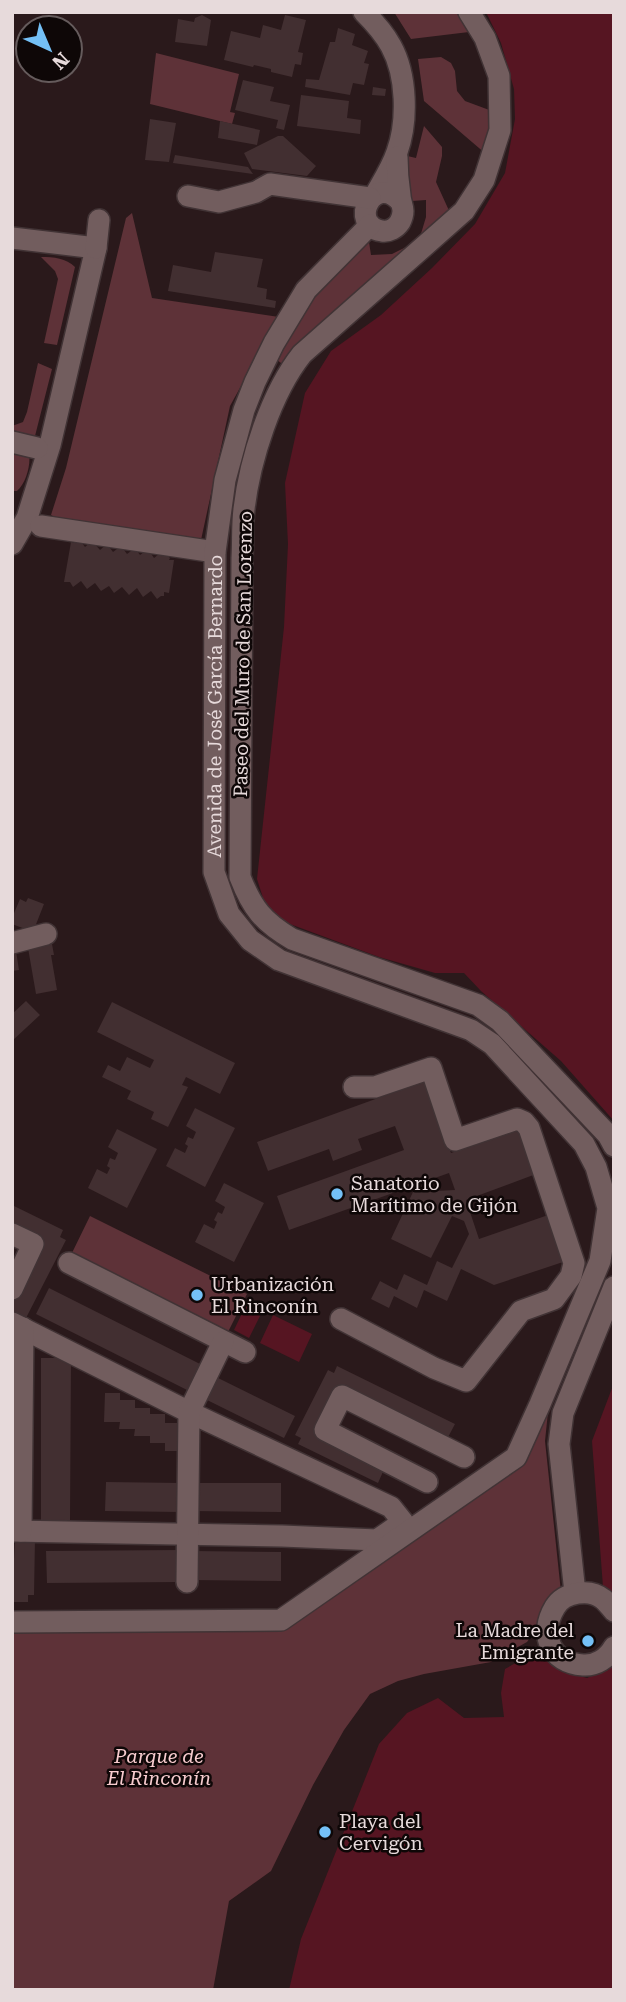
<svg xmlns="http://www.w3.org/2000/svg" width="626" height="2002" font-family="'Roboto Serif',serif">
<rect width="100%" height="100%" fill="#2a191b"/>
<!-- green -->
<path fill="#5e3238" d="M394,12H456L469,32L411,39Z
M156,53L239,74L230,112L235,113L232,124L150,104Z
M441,57L451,63L455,71L457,91L465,101L492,111L486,154L424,101L418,59Z
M424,126L442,147V156L436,182L451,215L420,237L426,217V200L412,201L409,194L403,155L416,158Z
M132,213L152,298L279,317L230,406L201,540L67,524L51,515L66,468L126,218Z
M369,242L371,255L392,254L416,242L285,366L273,357L317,288L362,243Z
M41,257C54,257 66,258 75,267L57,345L44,343L58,279L55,271Z
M38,363L52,369L35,436L29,437L12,433V426L23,422L27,412Z
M12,446L29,453C31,465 26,483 17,491H12Z
M90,1216L247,1294L226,1336L70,1257Z
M548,1412L545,1441L561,1592L542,1608L534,1632L527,1642L491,1662L424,1674L398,1681L370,1694L344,1730L313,1785L271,1871L229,1901L213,1990H12V1622L281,1620L516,1457Z"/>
<!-- water -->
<path fill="#561522" d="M486,12H614V1121L561,1061L481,991L464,973H435L379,957L279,920L264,901L257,879L284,627L288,544L285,483L305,393L331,351L381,315L432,268L475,224L505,173L515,119L514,89L501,43Z
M247,1303L263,1310L249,1338L234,1330Z
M273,1315L312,1334L299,1362L260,1343Z
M614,1383V1595L603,1587L592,1441Z
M540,1649L554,1665L565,1672L587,1678L614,1666V1990H289L301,1939L379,1744L407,1713L438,1698L464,1718L504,1717L501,1693L505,1669Z"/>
<!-- building -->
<path fill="#422f31" d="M202,15L211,20L207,46L175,42L178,19L194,22L195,18Z
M285,15L306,20L298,52L303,53L301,65L295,64L292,77L271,72V69L254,65L253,67L224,60L231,31L260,38L263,25L281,30Z
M338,28L355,34L352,45L368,51L364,63L369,64L364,85L353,83L350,95L305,87L306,79L319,80L330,42H335Z
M243,80L274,87L270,101L290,105L284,130L276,128L278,120L235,110Z
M373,87L386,89L385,96L372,95Z
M301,95L349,101L347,118L361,120L360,134L297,126Z
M150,119L176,123L169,162L145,160Z
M220,121L260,130L257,145L218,138Z
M278,136H283L316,166L307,176L252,169L244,153Z
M175,155L248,167L253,174L173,163Z
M215,252L263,259L257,287L267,289L266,299L276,301L275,308L168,291L173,265L211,272Z
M79,539L85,547L92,541L100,550L107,544L113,552L121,546L127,554L135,548L140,555L148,549L154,558L163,551L170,558L169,560H174L169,593L164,592V596H161L157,599L151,591L143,597L137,588L129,595L122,587L114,593L109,586L101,591L95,583L87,589L81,581L73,587L70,582H64L71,542L74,543Z
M28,898L44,904L33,932L12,924V918L20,899L26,902Z
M52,944L54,955H51L57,990L36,994L28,948Z
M12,951H16L19,970L12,971Z
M26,1001L40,1015L12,1041V1014Z
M112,1002L235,1063L220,1094L186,1077L182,1085L188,1087L168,1127L151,1119L154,1112L127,1099L131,1091L102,1077L108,1065L120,1071L127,1057L150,1068L154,1060L97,1032Z
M425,1081L451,1153L520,1128L536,1174L466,1200L479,1239L551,1214L566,1261L494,1285L461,1269L447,1301L424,1290L417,1308L394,1296L389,1308L371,1299L380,1281L397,1290L404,1274L427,1285L437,1261L452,1268L469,1234L464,1221L452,1216L431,1258L391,1239L413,1192L455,1190L449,1173L289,1230L277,1196L404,1150L395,1126L358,1139L362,1150L333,1161L329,1149L268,1171L257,1142Z
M195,1108L235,1128L205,1187L166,1166L175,1148L185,1153L188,1146L185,1144L188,1137L193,1139L196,1132L186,1126Z
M117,1129L157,1149L127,1208L88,1188L97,1169L107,1174L110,1168L107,1166L110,1158L115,1160L118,1153L108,1147Z
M224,1183L264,1203L234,1262L195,1242L204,1224L214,1229L217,1222L214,1220L218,1212L222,1214L225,1207L215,1201Z
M12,1205L63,1230L60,1237L66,1240L26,1318L12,1311V1299L41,1242L12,1228Z
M49,1288L208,1368L195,1394L36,1314Z
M41,1358H71L70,1520H41Z
M337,1366L455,1424L445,1443L340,1391L319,1432L386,1465L378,1483L298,1444L301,1438L295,1435L328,1370L334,1373Z
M214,1376L295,1416L284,1438L203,1398Z
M105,1393H120V1400H135V1408H150V1414H165V1423H180V1451H165V1443H150V1436H134L135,1429H119L120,1422H104Z
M106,1482L181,1483L180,1512L105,1511Z
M192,1483H281V1512L191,1511Z
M15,1537L35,1538L34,1595H28V1602H12Z
M180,1550V1582L47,1583L46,1551Z
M191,1551L281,1552V1581L191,1580Z"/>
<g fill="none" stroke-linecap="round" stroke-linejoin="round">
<defs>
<g id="minor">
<path d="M364,12C374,22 384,33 391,46C407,75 408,121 397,152C392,167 383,181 375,195"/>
<path d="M469,12L485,38L499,76L500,130L484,180L464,211L302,354C271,393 250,459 244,509C242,525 243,542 242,558L240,877C252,908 263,922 292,939L478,1005L500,1021L608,1135L614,1146"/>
<path d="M397,157C397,170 398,182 400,195C400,201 403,206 403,211C403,215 402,218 400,222C396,228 389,232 382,231C347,225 374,171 401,202"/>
<path d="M188,196L219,202L256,192L270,184L370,198"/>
<path d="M12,238L96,248L50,445L27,518L12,544"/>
<path d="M96,248L99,220"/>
<path d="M12,442L37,448"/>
<path d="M41,526L215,552"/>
<path d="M12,943L46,934"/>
<path d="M12,1234L33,1244L12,1289"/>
<path d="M69,1263L245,1352"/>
<path d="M341,1319L434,1368L466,1381L521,1311L554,1299L571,1276L574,1263L529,1128L524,1122L517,1119L455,1140L431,1068L375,1087H354"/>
<path d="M12,1323L189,1412L391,1507L403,1522L377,1540L282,1536L12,1531"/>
<path d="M427,1482L325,1430L342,1396L464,1457"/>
<path d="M21,1531L23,1328"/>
<path d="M187,1582L189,1412L223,1342"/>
<path d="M575,1593L559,1444L563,1413L614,1287"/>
<path d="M614,1611C611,1608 607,1602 603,1599C590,1588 564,1592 555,1607C538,1635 551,1663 583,1665C596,1666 608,1658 614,1647"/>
<path id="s1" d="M12,1622L281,1620L516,1457L540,1404L600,1261L608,1208L596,1167L584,1144L492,1044L471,1030L279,960L250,940L229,914L214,872L215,552L225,480L244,410L255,382L274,343L306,290L370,225"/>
</g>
</defs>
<!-- minor casing -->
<use href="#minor" stroke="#413335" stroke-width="24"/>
<!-- minor -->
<use href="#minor" stroke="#725d5e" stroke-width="21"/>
</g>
<!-- markers -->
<g fill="#74c0f6" stroke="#0e0707" stroke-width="2.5">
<circle cx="337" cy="1194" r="7"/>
<circle cx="197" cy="1295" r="7"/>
<circle cx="588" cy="1641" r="7"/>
<circle cx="325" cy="1832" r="7"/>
</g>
<g text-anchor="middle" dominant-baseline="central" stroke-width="5" stroke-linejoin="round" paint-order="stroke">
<!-- street labels -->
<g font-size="19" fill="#e7dadb" stroke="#0e0707">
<text transform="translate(243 654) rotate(-89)">Paseo del Muro de San Lorenzo</text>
<text stroke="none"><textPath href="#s1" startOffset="1535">Avenida de José García Bernardo</textPath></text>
</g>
<!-- poi labels -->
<g font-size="19" fill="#e7dadb" stroke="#0e0707" text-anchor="start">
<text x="351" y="1183">Sanatorio<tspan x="351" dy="22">Marítimo de Gijón</tspan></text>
<text x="211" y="1284">Urbanización<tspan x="211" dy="22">El Rinconín</tspan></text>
<text x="574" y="1630" text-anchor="end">La Madre del<tspan x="574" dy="22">Emigrante</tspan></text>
<text x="339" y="1821">Playa del<tspan x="339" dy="22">Cervigón</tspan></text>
</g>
<!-- park labels -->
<g font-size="19" font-style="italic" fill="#f8cccf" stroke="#0e0707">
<text x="159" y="1756">Parque de<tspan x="159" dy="22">El Rinconín</tspan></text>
</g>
</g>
<!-- border -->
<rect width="626" height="2002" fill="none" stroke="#e7dadb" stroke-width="28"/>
<!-- north arrow -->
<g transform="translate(49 49) rotate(136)"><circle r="33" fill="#0e0707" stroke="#655b5c" stroke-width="2"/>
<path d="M0-5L12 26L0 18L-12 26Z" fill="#74c0f6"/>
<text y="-10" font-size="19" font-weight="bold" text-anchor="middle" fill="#e7dadb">N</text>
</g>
</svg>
